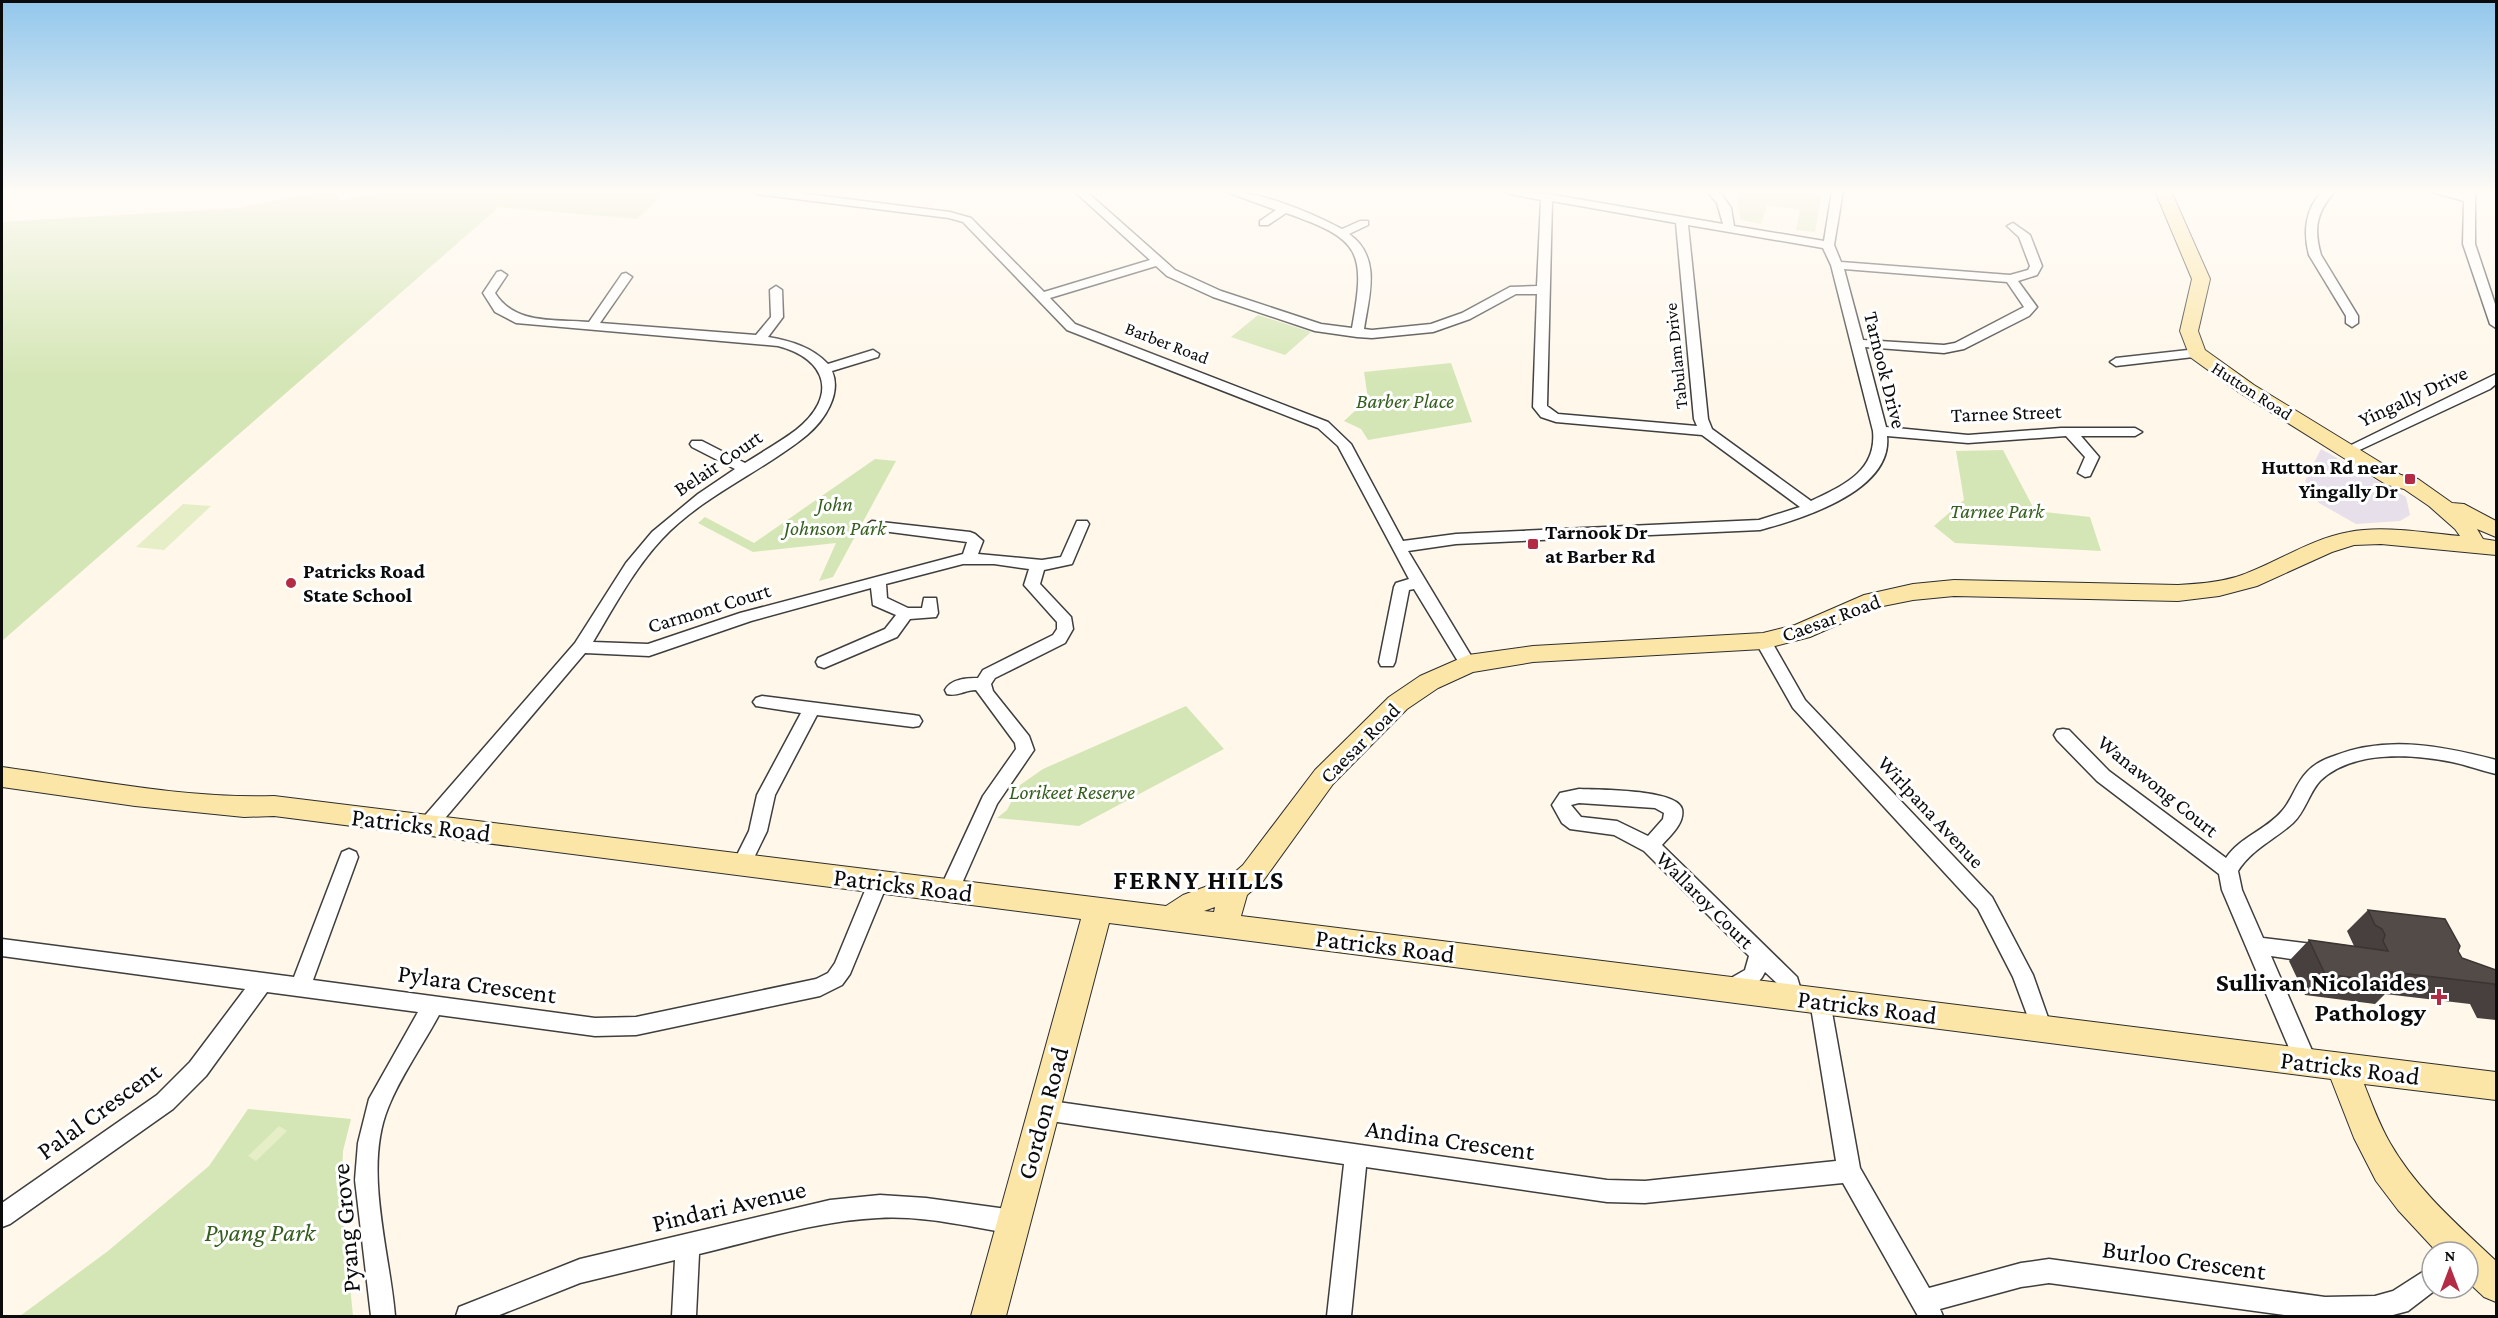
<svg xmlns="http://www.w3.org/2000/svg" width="2498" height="1318" font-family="'Crimson Pro',serif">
<rect width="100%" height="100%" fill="#fef7ea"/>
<!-- industrial -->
<path fill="#e7dfea" d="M2321,449L2406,497L2410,515L2400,521L2356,524L2319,503L2305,481Z"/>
<!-- green -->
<path fill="#d5e6b6" d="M323,191H337L340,201L387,191H666L637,219L499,207L2,641V222L239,208Z
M1740,191H1822L1815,232L1796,230L1800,210L1767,205L1761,224L1741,220L1737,195Z
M1258,315L1311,332L1285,355L1231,337Z
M1451,363L1472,422L1368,440L1361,429L1344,421L1368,399L1364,372Z
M2003,450L2035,511L2090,517L2101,551L1955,543L1934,526L1964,500L1956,451Z
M875,459L896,461L833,577L819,581L836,543L753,552L698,523L705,517L754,543Z
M1186,706L1224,749L1079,826L997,818L1007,810L1020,785L1043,769Z
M248,1109L351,1119L343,1151L341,1196L353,1316H20L108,1251L209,1166Z"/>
<!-- pitch -->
<path fill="#e6eec7" d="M183,504L211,506L164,550L136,547Z
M279,1126L287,1131L256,1161L248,1156Z"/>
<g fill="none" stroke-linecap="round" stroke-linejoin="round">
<defs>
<path id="street" d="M752,191H784L950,212L971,218L1044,292L1150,260L1074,191H1086L1175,270L1221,291L1321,324L1352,328C1366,251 1361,239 1286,213L1268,225H1260V221L1276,210L1224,191C1259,191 1310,212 1342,229L1360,221H1368V225L1349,234C1382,257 1369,296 1364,329L1372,330L1431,324L1462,313L1510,287L1537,286L1541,200L1510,194L1505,191L1548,194L1723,224L1717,203L1707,191H1719L1731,208L1734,226L1824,241L1832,191H1843L1834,245L1841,262L2010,275L2028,270L2030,266L2019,237L2007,226L2013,223L2030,235L2042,266L2037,275L2018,281L2037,307L2029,316L1964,349L1944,353L1865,347L1886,427L1968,435L2061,428H2135L2142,432L2135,436H2081L2099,457L2090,476L2085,477L2078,473L2085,457L2066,436L1968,443L1887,436C1893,491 1801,519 1760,530L1456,544L1408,551L1476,664L1474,668H1462L1414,589L1409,590L1395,662L1393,666H1381L1379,662L1394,587L1396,583L1409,579L1338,446L1318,428L1067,330L963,222L949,218L757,194ZM1552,201L1676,223L1694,419L1697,426L1558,414L1547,406ZM1688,225L1823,248L1831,265L1873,431C1877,472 1842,486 1811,501L1712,429L1708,419ZM1156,266L1167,276L1213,297L1315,331L1357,337L1372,338L1433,332L1470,319L1516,294H1537L1533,407L1541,417L1556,422L1702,435L1800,507L1759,520L1456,534L1403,541L1351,444L1328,422L1075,324L1050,298ZM1844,269L2007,282L2024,307L1955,343L1944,345L1863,340Z
M2323,191H2335C2317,212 2313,227 2321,255L2358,316V323L2352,327L2346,323V316L2309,255C2303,232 2305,208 2323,191Z
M2428,191H2449L2464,194L2465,191H2475V244L2496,307V328L2490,324L2463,244L2464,201Z
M501,271L507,275L495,293C515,325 554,319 589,322L622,274L626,273L632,277L600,323L756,335L771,317L770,290L776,286L782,290L783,317L768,337C791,341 812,347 828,364L873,350L879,354L878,357L832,371C842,394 824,421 807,435C762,472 703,495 662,539C634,569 614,607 593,642L648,644L740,613L963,554L967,542L867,529L865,526L872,521L970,532L975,534L983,541L978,554L1042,560L1061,557L1077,521H1087L1089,524L1072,564L1044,570L1040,584L1071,617L1073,629L1065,643L995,678L991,684L993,691L1029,736L1034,750L997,804L956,897L949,899L942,897L939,891L983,796L1016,749L1015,743L976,690C965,690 957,697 947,694L945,690C951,679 966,678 978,678L983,670L1053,635L1057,629V622L1024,585L1029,569L994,564H963L886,584L887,598L908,608H922L924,598H936L938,613L936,617L910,619L897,637L824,668L818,666L816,662L818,658L885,629L896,615L873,605L871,588L751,621L649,656L585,653L435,830L428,832L421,830L419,825L421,820L575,643L626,563L652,532L698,494L735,469L692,447L690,444L692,441H702L745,463C762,452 780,442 796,430C838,397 828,359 778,346L516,323L495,312L483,293L497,272Z
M2197,349L2203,353L2202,356L2116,366L2110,362L2116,358Z
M2496,374V384L2490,389L2351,454L2346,455L2339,451Z
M1763,635L1769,637L1805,700L1992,897L2033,975L2052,1029L2049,1036L2042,1038L2035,1036L2013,977L1978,909L1793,708L1755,641L1757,637Z
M762,696L913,715L919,716L922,721L919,726L913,727L817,715L775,795L767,831L748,870L741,873L734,870L732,865L749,831L757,795L801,713L756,706L753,702L756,698Z
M2063,729L2069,730L2109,771L2226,858C2240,837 2266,830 2282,811C2292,800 2296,783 2307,772C2314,764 2325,759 2334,756C2387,735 2443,746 2496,760V774C2482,771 2467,765 2452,762C2412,754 2352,750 2320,781C2309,793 2305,812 2293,823C2274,840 2252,849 2238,871L2242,890L2263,938L2320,945L2327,948L2330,954L2327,960L2320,963L2271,956L2317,1062L2314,1069L2306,1072L2298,1069L2295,1062L2222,890L2219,874L2097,781L2057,740L2054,735L2057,730Z
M1579,789C1598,790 1677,789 1682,809C1685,823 1670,836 1662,845L1797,977L1803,997L1800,1003L1793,1006L1786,1003L1781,987L1765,972C1758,987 1746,992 1731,997L1724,994L1721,988L1724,982L1745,970L1749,956L1644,851L1614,835L1570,829L1562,823L1552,805L1560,793ZM1579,803L1655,808L1664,813L1663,819L1648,836L1617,821L1581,817L1571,805Z
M349,849L356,852L358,857L313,980L595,1018L636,1017L816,979L828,973L835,963L871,876L878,874L885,876L888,882L850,974L842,985L820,996L636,1035L595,1036L439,1015C423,1045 400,1077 388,1108C363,1169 390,1253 395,1316H371L355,1180L358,1143L369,1099L418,1012L267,992L206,1076L173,1109L10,1224L2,1227V1203L157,1095L190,1062L245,989L2,956V939L294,977L340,857L342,852Z
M1820,992L1827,995L1830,1001L1860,1168L1929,1288L2021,1263L2049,1259L2325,1297L2375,1296L2393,1291L2432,1266V1288H2438L2408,1311L2389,1316H2292L2049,1283L2021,1287L1940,1309L1943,1316H1918L1843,1183L1645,1203L1607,1202L1366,1167L1351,1316H1327L1344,1164L1044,1120L1036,1117L1033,1110L1036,1103L1044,1100L1607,1180L1645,1181L1836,1161L1810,1001L1813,995Z
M880,1195L926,1198L1014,1210L1022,1214L1026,1222L1022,1230L1014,1234C970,1227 923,1215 878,1218C817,1221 758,1240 699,1254L696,1316H672L675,1260L580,1283L497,1316H456L459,1307L580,1259L830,1200Z"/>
<path id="secondary" d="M2155,191H2171L2210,279L2198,331L2205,350L2254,385L2401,475L2418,479L2452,503L2464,504L2496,521V537L2477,529L2483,539L2496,541V555L2381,544L2354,545L2332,552L2257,586L2219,596L2178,601L1954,596L1913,600L1878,607L1810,637L1763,649L1533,662L1473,672L1438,688L1407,709L1333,784L1263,881L1247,895L1241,916L2496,1072V1100L2364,1084C2372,1104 2379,1124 2390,1143C2417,1190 2458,1225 2496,1261V1302L2484,1297L2468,1282V1252H2437L2398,1210L2376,1181L2354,1138L2331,1079L1109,923L1006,1316H971L1081,919L274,816L244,817L135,806L2,787V767C90,779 185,799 274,796L1166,906L1183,895L1227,879L1243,865L1315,770L1389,697L1420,676L1468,655L1533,646L1763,633L1795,625L1864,595L1913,584L1954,580L2178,585C2199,584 2222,582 2242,575C2278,562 2310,539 2349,532C2382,525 2426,533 2460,536L2455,529L2429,506L2404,489L2387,485L2339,455L2240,393L2190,357L2180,331L2192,279ZM1215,907L1214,912L1204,911Z"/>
</defs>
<!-- street casing -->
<use href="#street" stroke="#3e3e3e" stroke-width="3"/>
<!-- secondary casing -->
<use href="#secondary" stroke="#2d2d2d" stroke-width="2"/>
<!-- street -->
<use href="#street" fill="#fff" fill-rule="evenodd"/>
<!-- secondary -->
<use href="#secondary" fill="#fbe6a8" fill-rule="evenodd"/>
</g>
<!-- wall -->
<path fill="#47403e" d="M2368,910L2458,951L2462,958L2496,970V1020L2477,1018L2470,1004L2385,994L2375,1004L2305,995L2289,961L2309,940L2354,946L2347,931Z"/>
<!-- building -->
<path fill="#534b48" stroke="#3a3432" stroke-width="1.5" d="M2368,910L2445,919L2460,946L2458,951L2462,958L2496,970V988L2494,984L2391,972L2397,983L2325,974L2309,940L2388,951L2383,941L2385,935L2382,929L2375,925Z"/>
<!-- sky -->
<linearGradient id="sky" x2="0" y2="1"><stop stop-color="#92c7ec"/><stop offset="0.51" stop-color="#fffbf6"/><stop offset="1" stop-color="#fffbf6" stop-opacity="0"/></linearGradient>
<rect width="2498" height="376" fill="url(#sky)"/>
<!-- markers -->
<g fill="#b32b44" stroke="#fff" stroke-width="2">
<rect x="2404" y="473" width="12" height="12" rx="3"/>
<rect x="1527" y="538" width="12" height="12" rx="3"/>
<circle cx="291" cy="583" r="6"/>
<path d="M2436 988h6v6h6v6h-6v6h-6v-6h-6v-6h6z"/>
</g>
<g text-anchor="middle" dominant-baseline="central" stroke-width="6" stroke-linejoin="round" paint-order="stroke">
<!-- far-street labels -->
<g font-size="18" fill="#0b0b0b" stroke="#fff">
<text transform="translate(1167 343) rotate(21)">Barber Road</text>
<text transform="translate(1676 356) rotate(-96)">Tabulam Drive</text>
<text transform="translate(2252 391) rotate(33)">Hutton Road</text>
</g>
<!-- street labels -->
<g font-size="21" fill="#0b0b0b" stroke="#fff">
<text transform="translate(1885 370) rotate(76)">Tarnook Drive</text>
<text transform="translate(2413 396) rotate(-25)">Yingally Drive</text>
<text transform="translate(2006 413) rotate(-2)">Tarnee Street</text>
<text transform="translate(718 463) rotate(-34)">Belair Court</text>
<text transform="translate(709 608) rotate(-17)">Carmont Court</text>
<text transform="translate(1831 618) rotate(-20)">Caesar Road</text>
<text transform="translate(1360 743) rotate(-45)">Caesar Road</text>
<text transform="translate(2158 786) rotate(39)">Wanawong Court</text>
<text transform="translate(1931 812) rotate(47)">Wirlpana Avenue</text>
<text transform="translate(1705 900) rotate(45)">Wallaroy Court</text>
</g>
<!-- park labels -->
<g font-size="21" font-style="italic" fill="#355e1f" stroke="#fff">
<text x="1405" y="401">Barber Place</text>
<text x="835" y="504">John<tspan x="835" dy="24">Johnson Park</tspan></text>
<text x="1997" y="511">Tarnee Park</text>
<text x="1072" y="792">Lorikeet Reserve</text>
</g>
<!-- poi labels -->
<g font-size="21" font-weight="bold" fill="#0b0b0b" stroke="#fff" text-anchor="start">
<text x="2398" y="467" text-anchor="end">Hutton Rd near<tspan x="2398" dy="24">Yingally Dr</tspan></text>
<text x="1545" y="532">Tarnook Dr<tspan x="1545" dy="24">at Barber Rd</tspan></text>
<text x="303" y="571">Patricks Road<tspan x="303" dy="24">State School</tspan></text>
</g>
<!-- near-street labels -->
<g font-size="26" fill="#0b0b0b" stroke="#fff">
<text transform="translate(421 825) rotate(7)">Patricks Road</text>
<text transform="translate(903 885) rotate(7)">Patricks Road</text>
<text transform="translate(1385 946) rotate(7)">Patricks Road</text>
<text transform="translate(477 984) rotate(8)">Pylara Crescent</text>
<text transform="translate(1867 1007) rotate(7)">Patricks Road</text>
<text transform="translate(2350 1068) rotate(7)">Patricks Road</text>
<text transform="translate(99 1111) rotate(-36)">Palal Crescent</text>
<text transform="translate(1043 1113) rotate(-75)">Gordon Road</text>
<text transform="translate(1450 1140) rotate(8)">Andina Crescent</text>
<text transform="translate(729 1206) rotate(-13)">Pindari Avenue</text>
<text transform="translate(346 1228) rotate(-95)">Pyang Grove</text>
<text transform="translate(2184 1260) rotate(8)">Burloo Crescent</text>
</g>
<!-- near-poi labels -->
<g font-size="26" font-weight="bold" fill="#0b0b0b" stroke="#fff" text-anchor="end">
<text x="2426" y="982">Sullivan Nicolaides<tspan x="2426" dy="30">Pathology</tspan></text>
</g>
<!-- near-park labels -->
<g font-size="26" font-style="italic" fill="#355e1f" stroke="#fff">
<text x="260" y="1232">Pyang Park</text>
</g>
<!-- district labels -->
<g font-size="27" font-weight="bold" letter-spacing="1.5" fill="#0b0b0b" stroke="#fff">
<text x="1199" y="880">FERNY HILLS</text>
</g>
</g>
<!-- border -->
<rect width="2498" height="1318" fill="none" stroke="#0b0b0b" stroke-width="6"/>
<!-- north arrow -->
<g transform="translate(2450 1270)"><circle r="28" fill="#ffffff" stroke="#9d9d9d" stroke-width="1.5"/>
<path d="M0-4.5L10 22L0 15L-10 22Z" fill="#b32b44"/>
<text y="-9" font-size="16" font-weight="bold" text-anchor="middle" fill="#0b0b0b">N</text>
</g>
</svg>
